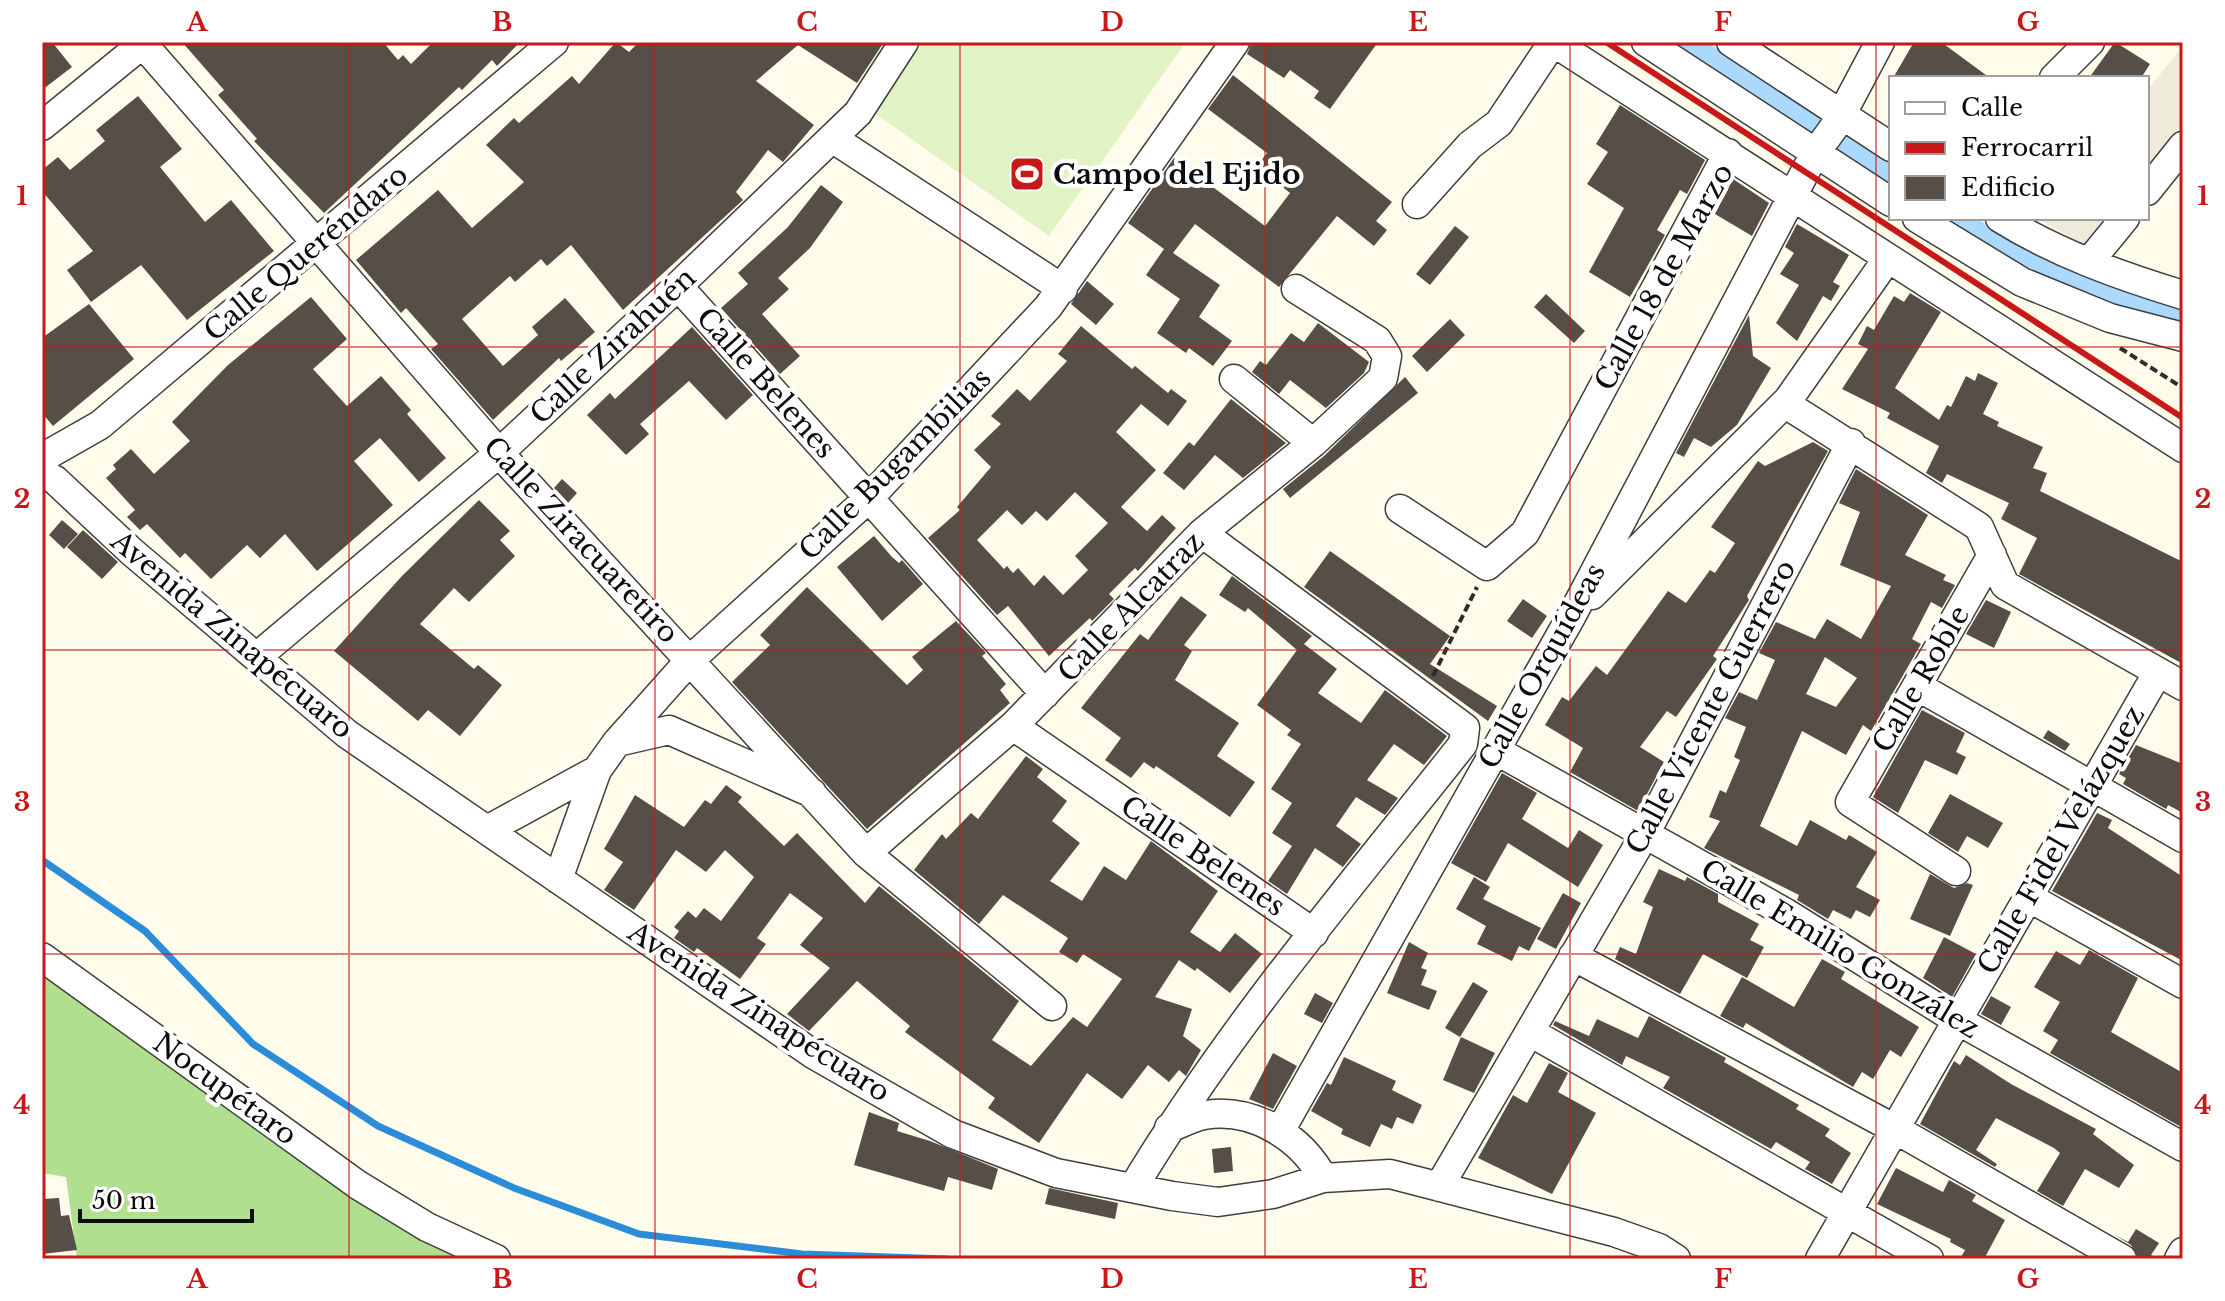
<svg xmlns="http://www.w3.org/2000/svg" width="2225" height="1301" font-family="'Libre Baskerville',serif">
<rect width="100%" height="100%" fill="#fffceb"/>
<!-- forest -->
<path fill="#afdf8f" d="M42,973L472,1259H77L66,1177L42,1173Z"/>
<!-- pitch -->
<path fill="#e1f3c4" d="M922,42H1186L1049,236L873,112Z"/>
<!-- plaza -->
<path fill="#efebda" d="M2178,52L2183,56V123L2147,168V91Z
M2046,218H2106L2084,245L2043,222Z"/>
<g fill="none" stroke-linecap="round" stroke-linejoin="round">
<!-- stream -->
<path stroke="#2b8cd9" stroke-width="7" d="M42,860L145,931L253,1044L378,1126L514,1188L639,1234L802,1254L947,1259"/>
<!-- canal -->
<path stroke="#aad9fc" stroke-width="24" d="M1685,42L1891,176
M1955,218L2022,262L2115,299L2183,319"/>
</g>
<!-- building -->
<path fill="#564e47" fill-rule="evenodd" d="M42,42H52L72,67L42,90Z
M182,42H383L398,60L403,55L411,64L433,42H520L497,66L492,60L462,90L459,87L324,213L254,141L257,139L218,95L224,90Z
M616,42L629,52L639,42H884L857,83L798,45L756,81L814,125L783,162L768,150L736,192L743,200L623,310L571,245L547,266L541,259L515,282L510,276L462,319L503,366L538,335L532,327L565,298L595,332L561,361L559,358L493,420L431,349L438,344L406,308L401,313L356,260L438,190L472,228L524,182L486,145L514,118L519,123L572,76L579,84Z
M1252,42H1378L1330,109L1314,98L1319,91L1290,70L1284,78L1247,54Z
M1914,42H1941L1990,78H1893Z
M2115,42L2150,64L2141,78H2089Z
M1233,75L1392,202L1376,221L1387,230L1374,246L1337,216L1279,287L1195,224L1173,253L1220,285L1199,317L1232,341L1213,366L1189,348L1186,353L1157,333L1180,299L1146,275L1164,249L1128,223L1174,158L1265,226L1290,193L1257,166L1267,153L1208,109Z
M138,96L182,149L160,167L205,222L231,200L274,251L187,320L141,265L91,302L67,270L93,251L42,191V170L58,157L70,170L105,141L96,130Z
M1620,105L1705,160L1687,194L1680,190L1657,230L1665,235L1630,297L1589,272L1624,208L1587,184L1608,152L1596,144Z
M1733,179L1769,203L1752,236L1715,214Z
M821,185L843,202L810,248L778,278L789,289L762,314L800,356L780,374L721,308L748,284L738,273L788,227Z
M1797,224L1849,255L1833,282L1840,286L1831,301L1823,296L1797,341L1776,323L1799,285L1780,274L1794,253L1785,247Z
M1455,226L1469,237L1430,285L1416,274Z
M1087,281L1114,304L1096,325L1071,304Z
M1910,293L1941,312L1895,388L1939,420L1947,405L1951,407L1966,376L1975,381L1978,373L1998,383L1983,414L1999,422L1997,426L2043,447L2033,468L2047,473L2040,491L2183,562V664L2019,574L2037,538L2001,519L2009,503L1947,474L1942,483L1926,473L1939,446L1887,418L1890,413L1842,389L1868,349L1858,344L1867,326L1874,330L1894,296L1904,302Z
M1546,294L1585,331L1574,343L1534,307Z
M311,297L347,339L313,369L347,406L381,376L411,410L407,414L446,458L419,482L380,438L354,461L393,505L317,571L285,534L260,558L247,545L211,579L185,553L180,558L147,524L140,530L127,517L135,510L106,478L116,469L113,465L131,449L154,474L190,441L172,422L228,365Z
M89,304L134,359L53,426L42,413V338Z
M1749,315L1753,356L1771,368L1737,425L1711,447L1694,438L1684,457L1676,453Z
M1450,319L1465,335L1427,372L1412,356Z
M1318,323L1369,362L1364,373L1326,408L1290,380L1279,394L1252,372L1260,361L1266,365L1291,333L1304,342Z
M1081,326L1132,369L1135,366L1168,393L1171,389L1187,401L1168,426L1141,404L1116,432L1156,470L1121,507L1147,531L1162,515L1176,528L1138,571L1135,568L1109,594L1114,599L1092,621L1090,618L1049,656L1008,606L997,615L928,538L960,510L957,507L991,467L974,450L1001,424L991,416L1017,389L1030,401L1067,361L1058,354ZM1075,492L1108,523L1075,556L1088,570L1063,595L1044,575L1034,586L1018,568L1013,573L1007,566L1004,569L977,540L1007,510L1022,525L1036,511L1047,521Z
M692,327L753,395L726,420L689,381L640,424L649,434L626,455L587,415L610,393L615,399Z
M1405,377L1418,393L1290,498L1283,489L1324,456Z
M1231,399L1286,443L1243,478L1215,455L1184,490L1163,473L1189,442L1194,446Z
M1813,442L1828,451L1747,596L1749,600L1713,656L1717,659L1676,717L1667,711L1640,747L1664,762L1638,811L1570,772L1583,748L1545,725L1562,697L1569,701L1596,666L1607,675L1668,591L1686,603L1710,570L1715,573L1735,543L1711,527L1758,461L1765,466Z
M1856,469L1928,515L1905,555L1946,575L1943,580L1955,585L1942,608L1931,602L1912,639L1921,644L1871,731L1863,725L1846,755L1802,731L1760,826L1797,846L1810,820L1846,840L1849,835L1877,852L1856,887L1880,900L1870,917L1856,910L1851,919L1833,910L1828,919L1797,900L1799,895L1704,848L1720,821L1709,817L1720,790L1726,793L1740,760L1734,757L1746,727L1725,718L1739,692L1757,700L1775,660L1759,653L1776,622L1815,639L1827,619L1861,639L1891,586L1840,565L1860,512L1839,503ZM1825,657L1857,678L1836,707L1806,694Z
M562,479L577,493L568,503L554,488Z
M479,500L510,531L500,540L515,556L469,602L454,588L420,624L474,669L478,665L502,685L460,736L428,710L418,721L334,651L402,576Z
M62,520L78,534L64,549L49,535Z
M83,530L118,562L102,579L67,547Z
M874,536L892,557L899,563L902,560L923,584L882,621L837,567Z
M1330,551L1450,636L1430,664L1497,706L1488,721L1304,587Z
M1232,576L1312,636L1304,644L1337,669L1318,693L1361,723L1385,690L1447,736L1424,765L1394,744L1367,780L1398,798L1385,815L1356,797L1336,826L1361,844L1343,867L1315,848L1287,894L1268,881L1292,846L1272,833L1292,803L1271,789L1301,744L1287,735L1291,730L1257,705L1297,650L1248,608L1245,612L1219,595Z
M807,587L907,685L923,670L912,657L956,621L986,653L982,656L1006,684L1000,690L1010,703L867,829L732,682L770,645L760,635Z
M1181,596L1207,615L1184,645L1192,651L1175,680L1239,723L1217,756L1255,782L1230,817L1156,766L1154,769L1144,762L1131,778L1105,760L1121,738L1081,708L1140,634L1148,640Z
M1523,599L1547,616L1532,638L1507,621Z
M1986,600L2011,612L1994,648L1966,634Z
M1922,710L1965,733L1956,752L1966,757L1957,775L1925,760L1898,813L1873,797Z
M2048,730L2070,744L2065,751L2043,738Z
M2136,745L2183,764V813L2168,805L2166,809L2123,784L2126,778L2119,774Z
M1026,756L1043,769L1037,777L1067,801L1052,821L1080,843L1050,881L1082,901L1104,866L1126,880L1151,841L1218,891L1190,932L1220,952L1235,933L1262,954L1230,993L1197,968L1195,971L1179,960L1155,997L1192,1009L1183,1036L1201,1050L1186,1076L1179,1070L1169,1082L1148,1065L1122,1099L1087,1073L1039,1143L988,1108L995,1098L905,1032L910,1026L857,981L809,1031L787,1014L830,968L800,945L823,918L790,893L757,938L766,944L740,979L697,948L694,952L674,938L679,931L674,927L688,911L696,918L704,908L721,921L754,877L725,850L706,872L676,850L634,910L604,890L623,862L604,849L635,795L684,827L705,800L711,804L726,785L742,797L738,802L784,846L797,833L865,903L879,886L1019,1001L992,1040L1031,1066L1073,1017L1087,1027L1122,979L1083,954L1077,963L1059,952L1068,938L1003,895L979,924L914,870L942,834L946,839L971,813L978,819Z
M1502,773L1537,793L1522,819L1568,848L1579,830L1603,845L1578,887L1508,843L1486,882L1451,863Z
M1950,794L2003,823L1988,848L1967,836L1958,852L1928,833Z
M2097,813L2112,820L2108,828L2183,877V961L2052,891Z
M1659,869L1685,881L1687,877L1718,894V902L1759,924L1750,940L1764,947L1747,978L1703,954L1680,994L1615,959L1620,947L1636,954L1653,907L1643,902Z
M1930,874L1954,888L1967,883L1973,885L1950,936L1910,919Z
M1474,877L1490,887L1483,899L1541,928L1529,951L1519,946L1512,961L1477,944L1486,926L1456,909Z
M1563,893L1581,903L1556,949L1537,939Z
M1944,937L1976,954L1952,997L1923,978Z
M1409,942L1428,953L1421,968L1427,970L1421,985L1437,991L1429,1010L1387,993Z
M2089,950L2138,978L2111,1032L2183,1073V1128L2050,1053L2058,1040L2043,1031L2060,1002L2034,987L2056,951L2080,965Z
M1822,959L1845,972L1841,979L1919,1027L1901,1057L1890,1050L1873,1079L1862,1072L1853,1087L1746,1023L1743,1028L1720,1016L1742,977L1794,1007Z
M1473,982L1488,991L1460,1037L1445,1028Z
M1315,993L1333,1003L1322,1023L1304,1014Z
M1991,996L2011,1007L2001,1025L1981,1014Z
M1649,1016L1726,1058L1724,1062L1799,1105L1796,1109L1830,1129L1825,1136L1851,1153L1832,1184L1805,1169L1810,1162L1776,1142L1771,1149L1663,1088L1670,1077L1626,1056L1622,1065L1553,1025L1555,1021L1589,1036L1597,1019L1638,1038Z
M1461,1037L1495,1053L1474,1093L1443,1080Z
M1273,1053L1297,1066L1273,1109L1249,1099Z
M1966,1055L2011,1084L2096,1129L2093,1134L2134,1165L2119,1188L2085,1169L2063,1206L2037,1191L2060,1153L2054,1148L1996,1118L1976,1150L1997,1164L1995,1167L1920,1124L1954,1061L1960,1065Z
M1344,1057L1396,1081L1392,1090L1422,1105L1413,1124L1397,1117L1392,1129L1381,1124L1370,1147L1341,1134L1343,1129L1311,1111L1327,1083L1331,1085Z
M1549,1063L1568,1073L1558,1092L1596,1113L1552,1194L1478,1158L1513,1095L1527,1103Z
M869,1112L899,1123L897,1131L930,1141L998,1169L992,1190L948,1177L944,1191L854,1165Z
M1231,1147L1233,1171L1214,1173L1212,1149Z
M1896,1168L1943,1192L1949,1180L1976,1195L1972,1201L2005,1220L1984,1259H1960L1965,1250L1950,1242L1951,1239L1877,1204Z
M1049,1188L1118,1203L1115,1219L1045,1204Z
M59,1198L61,1216L69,1215L77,1250L42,1254V1199Z
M2136,1229L2159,1243L2151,1255L2158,1259H2139L2131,1245L2115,1235L2128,1242Z"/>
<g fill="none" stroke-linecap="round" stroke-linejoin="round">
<defs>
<path id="minor" d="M141,42L499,453L866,853L1052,1006
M1646,42L1891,202
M1731,42L1891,147
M2054,78L2090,42
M42,126L145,42
M832,138L1063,289
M2147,191L2183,146
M1417,204L1470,145L1499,123L1553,42L2183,448
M1917,218L2022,282L2110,318L2183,337
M2000,218C2056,253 2120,276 2183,295
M2089,262L2125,218
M678,286L1045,694
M1234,379L1313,443
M1788,400L1795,410L1979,527L2005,585L2183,686
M42,458L100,425L554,42
M42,473L55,480L132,552L347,734L813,1054L953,1134L1056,1173L1172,1196L1218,1202L1273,1194L1323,1178L1390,1174L1614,1232L1659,1248L1676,1259
M1400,509L1487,566L1525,533L1728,153
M1592,595L1788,400L1888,258
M258,656L499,453L678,286L858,113L904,42
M1917,686L2183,838
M1013,726L1314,933
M617,742L669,730L812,793
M1497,751L1786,913L1957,1020L2183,1147
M487,830L597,770
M866,853L1013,726L1202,533L1313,443L1383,378L1387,356L1377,340L1296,289
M1956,871L1850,802L1992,555
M558,879L597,770L617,742L691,659L870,497L1048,307L1235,42
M2028,897L2183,984
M1573,956L1895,1129L2122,1259
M42,957L358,1185L427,1227L496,1259
M1530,1032L1929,1259
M1169,1128C1180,1124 1193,1117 1204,1115C1253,1107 1301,1137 1323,1178
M1280,1131L1572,615L1814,155L1837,123L1880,42
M1439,1187L1645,834L1851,443
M1133,1188C1227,1031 1349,888 1463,744L1465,728L1202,533
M1820,1259L2158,672
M2179,1259L2183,1252"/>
</defs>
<!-- minor casing -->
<use href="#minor" stroke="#3f3f3f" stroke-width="31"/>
<!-- path -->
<path stroke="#2e2e2e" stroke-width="4" stroke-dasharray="8 4" stroke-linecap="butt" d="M2120,348L2183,388
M1433,676L1477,587"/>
<!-- minor -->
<use href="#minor" stroke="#fff" stroke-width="28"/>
<!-- rail -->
<path stroke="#c81818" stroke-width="6" d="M1606,42L2183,418"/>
</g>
<!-- grid -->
<path fill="none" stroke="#c81818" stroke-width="2" stroke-opacity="0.55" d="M349,42V1259M655,42V1259M960,42V1259M1265,42V1259M1570,42V1259M1876,42V1259M42,347H2183M42,650H2183M42,954H2183"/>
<!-- icons -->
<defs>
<symbol id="stadium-square" viewBox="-11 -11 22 22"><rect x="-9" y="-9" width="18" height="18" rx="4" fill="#c81818" stroke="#fff"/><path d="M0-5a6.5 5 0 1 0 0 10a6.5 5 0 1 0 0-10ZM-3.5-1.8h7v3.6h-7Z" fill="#fff"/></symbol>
</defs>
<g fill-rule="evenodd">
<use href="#stadium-square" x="1007" y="154" width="40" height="40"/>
</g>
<g text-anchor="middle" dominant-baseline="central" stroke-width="8" stroke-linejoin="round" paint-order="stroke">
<!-- poi labels -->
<g font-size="28" font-weight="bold" fill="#0c0c0c" stroke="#fff" text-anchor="start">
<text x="1053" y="174">Campo del Ejido</text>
</g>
<!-- street labels -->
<g font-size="28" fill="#0c0c0c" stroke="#fff">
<text transform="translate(306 253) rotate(-40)">Calle Queréndaro</text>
<text transform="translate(1664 277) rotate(-61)">Calle 18 de Marzo</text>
<text transform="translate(613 346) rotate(-43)">Calle Zirahuén</text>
<text transform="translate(766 383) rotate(48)">Calle Belenes</text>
<text transform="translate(895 464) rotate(-45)">Calle Bugambilias</text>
<text transform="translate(581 540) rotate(47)">Calle Ziracuaretiro</text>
<text transform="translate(1131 607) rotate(-46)">Calle Alcatraz</text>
<text transform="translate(232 635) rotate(40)">Avenida Zinapécuaro</text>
<text transform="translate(1542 666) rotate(-61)">Calle Orquídeas</text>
<text transform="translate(1921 679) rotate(-60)">Calle Roble</text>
<text transform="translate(1711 707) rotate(-62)">Calle Vicente Guerrero</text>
<text transform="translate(2061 840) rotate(-60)">Calle Fidel Velázquez</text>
<text transform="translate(1203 856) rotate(34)">Calle Belenes</text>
<text transform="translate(1840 949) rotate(31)">Calle Emilio González</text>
<text transform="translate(759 1012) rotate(33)">Avenida Zinapécuaro</text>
<text transform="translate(225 1089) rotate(36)">Nocupétaro</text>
</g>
</g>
<!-- border -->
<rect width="2225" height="1301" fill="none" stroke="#ffffff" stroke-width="88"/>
<!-- legend -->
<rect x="1889" y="76" width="260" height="144" fill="#ffffff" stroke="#9e9e9e" stroke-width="2"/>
<rect x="1905" y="102" width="40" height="12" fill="#ffffff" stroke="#9e9e9e" stroke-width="2"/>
<text x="1961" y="116" font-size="24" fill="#0c0c0c">Calle</text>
<rect x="1905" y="142" width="40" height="12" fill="#c81818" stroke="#9e9e9e" stroke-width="2"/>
<text x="1961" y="156" font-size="24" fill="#0c0c0c">Ferrocarril</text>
<rect x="1905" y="176" width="40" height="24" fill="#564e47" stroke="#9e9e9e" stroke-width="2"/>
<text x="1961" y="196" font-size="24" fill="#0c0c0c">Edificio</text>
<!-- scale -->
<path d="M80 1209v12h172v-12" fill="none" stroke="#0c0c0c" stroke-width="4"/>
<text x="92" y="1209" font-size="24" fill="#0c0c0c" stroke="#ffffff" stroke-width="6" paint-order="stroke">50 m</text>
<rect x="44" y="44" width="2137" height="1213" fill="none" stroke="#c81818" stroke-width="3"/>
<g font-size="26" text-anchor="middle" font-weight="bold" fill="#c81818">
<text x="197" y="31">A</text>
<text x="502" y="31">B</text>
<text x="807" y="31">C</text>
<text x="1112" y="31">D</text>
<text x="1418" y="31">E</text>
<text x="1723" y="31">F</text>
<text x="2028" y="31">G</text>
<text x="22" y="205">1</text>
<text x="2203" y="205">1</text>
<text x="22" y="508">2</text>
<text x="2203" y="508">2</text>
<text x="22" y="811">3</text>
<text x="2203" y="811">3</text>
<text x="22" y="1114">4</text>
<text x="2203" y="1114">4</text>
<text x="197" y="1288">A</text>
<text x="502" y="1288">B</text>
<text x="807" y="1288">C</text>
<text x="1112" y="1288">D</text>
<text x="1418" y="1288">E</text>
<text x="1723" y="1288">F</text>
<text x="2028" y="1288">G</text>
</g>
</svg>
